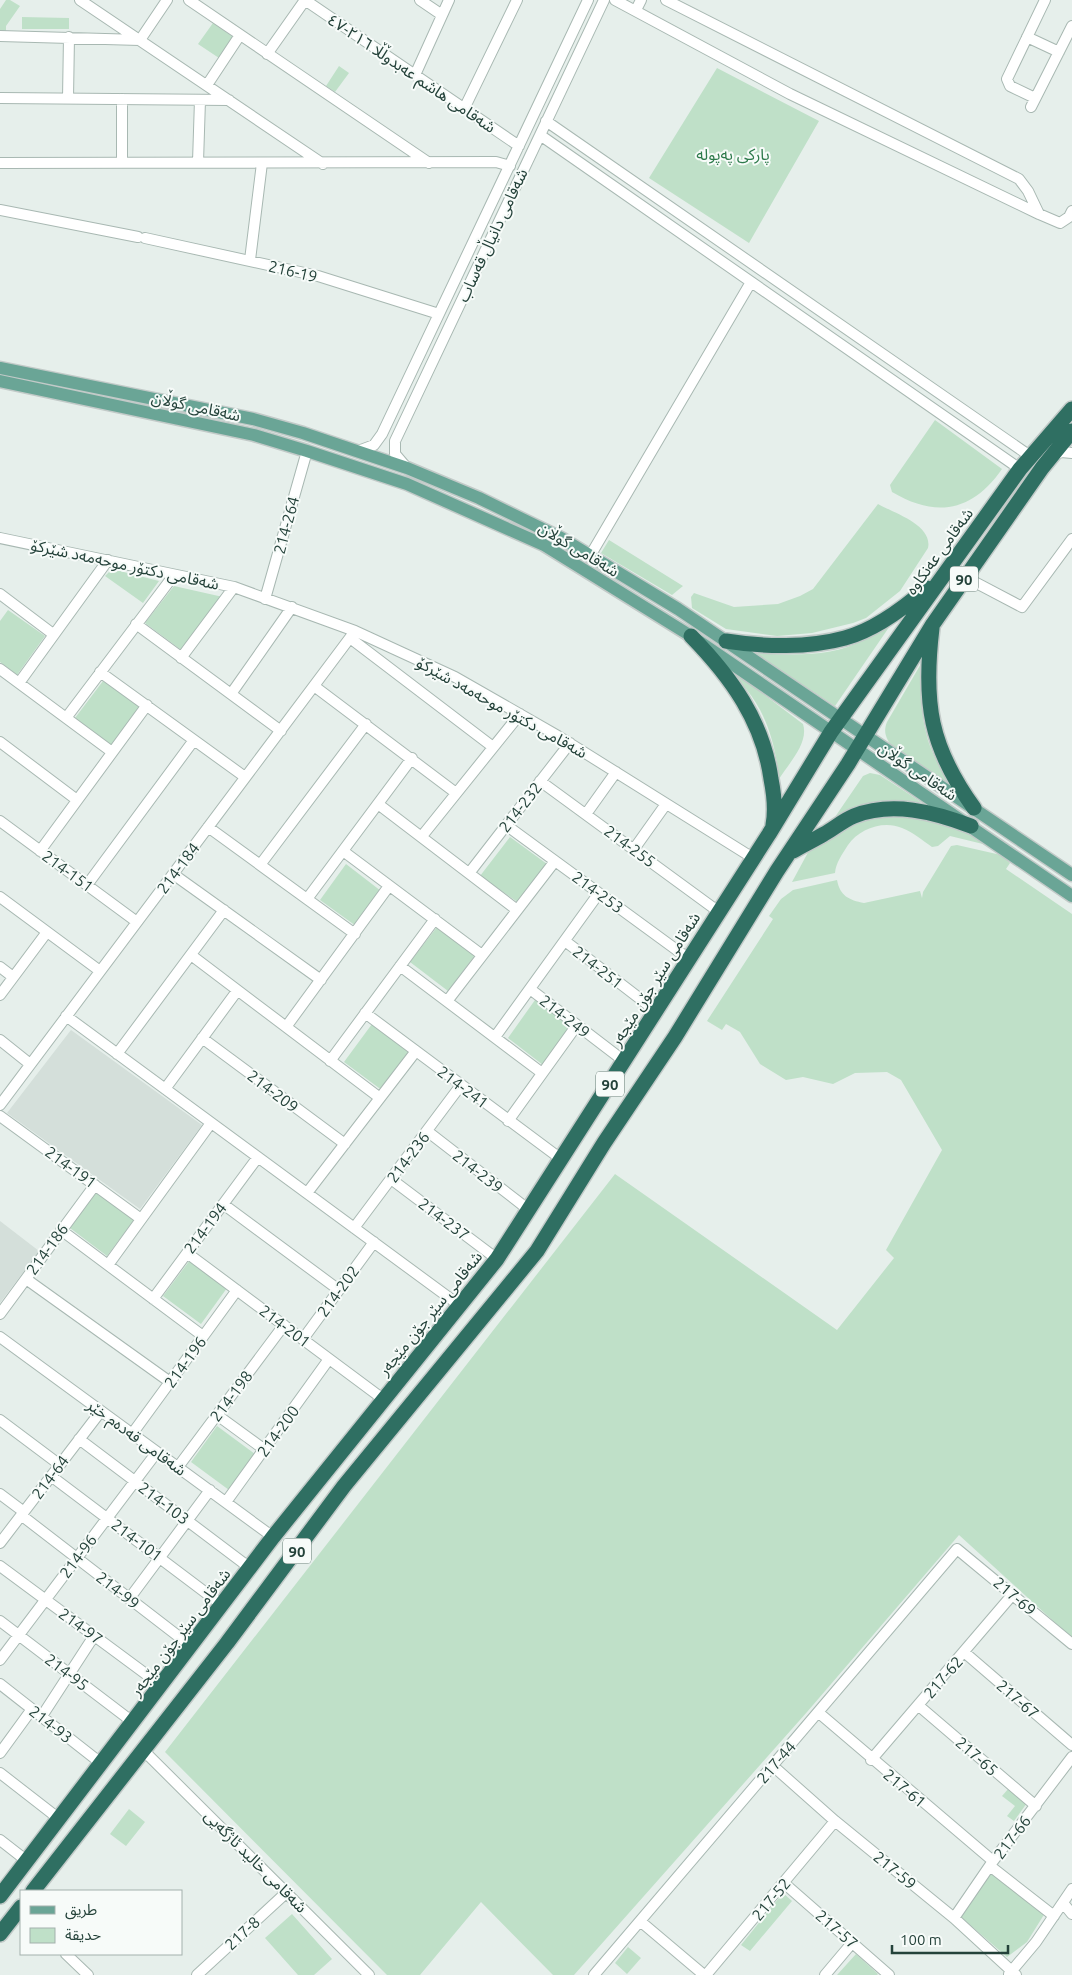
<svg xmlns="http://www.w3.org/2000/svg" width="1072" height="1975" font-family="Ubuntu,'Noto Sans Arabic',sans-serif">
<rect width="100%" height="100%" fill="#e6efeb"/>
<!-- built -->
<path fill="#d4dfda" d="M71,1030L202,1125L140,1209L7,1113Z
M0,1221L39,1251L0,1303Z"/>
<!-- green -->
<path fill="#bfe0c8" d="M6,0H10L20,6L6,26V32L0,31V9Z
M22,17L69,18V29H22Z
M213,23L233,37L219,58L198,44Z
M339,66L349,73L335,92L326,86Z
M717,68L819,121L749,243L649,178Z
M935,420L1002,469C972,512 936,518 892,492L890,485Z
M878,504C894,513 933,525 928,548L900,591L866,618L853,623L812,633L777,636L726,629L692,608L691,597L694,593L734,607L778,604L800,596L813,589Z
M609,540L683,586L672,595L601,553Z
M112,569L159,581L143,603L105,576Z
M174,586L223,597L184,652L145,623Z
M8,610L45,636L17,675L0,662V621Z
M894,620L835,706L754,653C790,655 832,658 865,639C875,633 884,626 894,620Z
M922,662C922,685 920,710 926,732C930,753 943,771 953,789L891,746C886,737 883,732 887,722Z
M729,668L803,724C809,743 789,763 779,779C776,747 767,714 746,689C740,682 734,676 729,668Z
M103,681L142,708L112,747L75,718Z
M870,773L880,775L921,802H876L835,817L863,776Z
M886,813L960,824L987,845L950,836L938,846L932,847C922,840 913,832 902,828C883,820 859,829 848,845C842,855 836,862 835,873L792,882L812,845L854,821Z
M510,837L547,864L519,903L480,876Z
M957,845L1001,855L1010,863L1006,869L1072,914V1638L959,1535L807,1712L574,1975H553L481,1902L420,1975H387L165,1752L615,1174L837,1330L894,1258L886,1250L942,1150L901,1080L887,1072L855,1073L833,1084L803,1077L786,1080L760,1064L740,1032L726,1024L722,1030L707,1021L773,919L769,916L781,899L793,890L837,880C840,896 849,900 864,903L920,891L922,898L923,892L951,846Z
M346,864L381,891L356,926L320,900Z
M437,927L475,955L448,991L410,962Z
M535,1000L572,1028L543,1065L508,1038Z
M372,1024L410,1052L383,1091L344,1062Z
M96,1192L134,1220L107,1256L70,1228Z
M190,1260L227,1288L201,1324L163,1296Z
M217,1426L255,1454L229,1490L191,1462Z
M1009,1788L1027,1803L1014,1821L1007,1816L1015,1806L1002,1796Z
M129,1809L145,1822L126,1846L110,1834Z
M991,1873L1045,1913L1027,1942L1007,1957L961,1917Z
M783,1893L792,1901L750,1951L741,1945Z
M292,1914L332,1959L314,1975H298L265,1938Z
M628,1947L641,1958L627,1974L615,1963Z
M856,1954L878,1974L877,1975H837Z"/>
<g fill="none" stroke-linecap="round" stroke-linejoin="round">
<defs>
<path id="minor" d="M80,0L323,164
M189,0L429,163
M420,0L442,15
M615,0L790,94L1039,214L1060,223L1069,217L1072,211
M666,0L1019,179L1028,191L1039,214
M636,10L641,0
M0,36L140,40L167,0
M1027,37L1059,52
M267,54L305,0L519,146
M415,75L449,0
M207,85L240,35
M0,98L229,100
M68,98L69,37
M1035,98L1010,86L1007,79L1045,0
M1031,107L1072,26
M464,109L517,0
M546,121L1030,456
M540,135L1020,469
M122,162V99
M198,162L200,100
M0,163L496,162L510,166
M0,210L138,237
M145,238L318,276L439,314
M250,260L262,163
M358,451L374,445L382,434L588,0
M1053,456L1061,452L1072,453
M406,467L395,454V441L604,0
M0,538L234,587L355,631L455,677L558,736L753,858
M590,556L751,282
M965,577L1022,607L1072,539
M0,594L53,634
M265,599L307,451
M136,624L281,731
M350,638L493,747
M181,658L234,587
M0,669L112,752
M100,672L245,777
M19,683L108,560
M314,686L456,793
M231,694L292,607
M66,718L174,575
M0,742L77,800
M540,781L719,912
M378,804L517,910
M586,814L616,772
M0,821L137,922
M506,825L689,959
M208,827L355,934
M422,836L520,714
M634,849L666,804
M40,851L147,705
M343,851L482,955
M260,865L366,724
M470,872L570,743
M173,874L321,980
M87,885L194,740
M0,897L100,971
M307,899L412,758
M565,941L656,1011
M191,955L380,1098
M400,966L542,1073
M0,967L13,977
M530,989L624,1061
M0,995L47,932
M448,1000L555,861
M365,1013L561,1159
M66,1016L459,1305
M286,1027L389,886
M495,1037L599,893
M202,1038L345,1144
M0,1040L30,1064
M117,1054L224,910
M330,1061L435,919
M165,1089L237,991
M0,1105L355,631
M0,1116L141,1219
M508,1121L577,1025
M427,1131L529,1210
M391,1179L497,1259
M307,1193L416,1051
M223,1204L339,1290
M354,1228L461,1085
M61,1230L203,1336
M187,1253L383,1399
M108,1265L211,1123
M26,1279L170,1382
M153,1299L258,1157
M0,1314L95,1185
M0,1337L273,1537
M303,1339L374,1242
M217,1415L265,1450
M0,1420L60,1465
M132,1434L237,1290
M79,1439L250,1568
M178,1467L284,1325
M51,1476L222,1605
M0,1494L24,1512
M226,1502L329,1359
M21,1515L191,1646
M0,1543L101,1411
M0,1566L162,1686
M129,1599L210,1490
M0,1621L134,1723
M964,1652L1072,1745
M0,1660L157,1452
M0,1684L102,1764
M919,1706L1036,1806
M819,1713L993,1861
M42,1716L94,1636
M142,1749L369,1975
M0,1753L32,1709
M871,1760L1013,1594
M773,1766L835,1821L954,1918L1016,1975
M0,1773L58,1818
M0,1840L27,1861
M990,1866L1054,1916
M785,1884L889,1975
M1063,1903L1072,1914
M954,1918L993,1861L1072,1757
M640,1921L704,1975
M66,1954L88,1975
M1009,1974L1036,1942L1072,1889
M197,1975L287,1892
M594,1975L957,1549L1072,1644
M706,1975L835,1821
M825,1975L852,1943"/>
<path id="major" d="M0,368L253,419L303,433L407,468L479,498L561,538L678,609L1072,875
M0,381L254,435L307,451L407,484L544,545L691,636L1072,896"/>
<path id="highway" d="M932,628C923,703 930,747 974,808
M691,636C731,677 763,721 771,779C774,794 776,809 773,825
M726,641C763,647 809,648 845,638C875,630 904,608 927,588
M793,851C803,845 814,840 824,834C835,828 842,821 854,816C892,801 934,812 971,826
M33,1891L227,1643L344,1486L537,1251L604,1143L675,1037L777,871L848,764L933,624L1042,468L1072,431
M0,1896L273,1537L497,1259L769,834L831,732L1020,469L1072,409
M0,1934L21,1907"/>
</defs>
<!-- minor casing -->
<use href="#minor" stroke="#a8b8b2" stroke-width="12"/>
<!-- major casing -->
<use href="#major" stroke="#c2cac8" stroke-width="15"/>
<!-- highway casing -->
<use href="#highway" stroke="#c2cac8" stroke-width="18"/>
<!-- minor -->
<use href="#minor" stroke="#fff" stroke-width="10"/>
<!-- major -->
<use href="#major" stroke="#6aa596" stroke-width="12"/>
<!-- highway -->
<use href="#highway" stroke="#2f6f62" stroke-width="15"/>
</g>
<g text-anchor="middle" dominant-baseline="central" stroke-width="4" stroke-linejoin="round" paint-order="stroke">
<!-- shield labels -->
<g fill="#f7fbf9" stroke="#637a73" stroke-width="1">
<rect x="950" y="566.5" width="28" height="25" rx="4"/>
<rect x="596" y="1071.5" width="28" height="25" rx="4"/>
<rect x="283" y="1538.5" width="28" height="25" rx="4"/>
</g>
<g font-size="15" font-weight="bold" fill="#24423a">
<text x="964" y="579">90</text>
<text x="610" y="1084">90</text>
<text x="297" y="1551">90</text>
</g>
<!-- street labels -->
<g font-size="16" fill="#24423a" stroke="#f7fbf9">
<text transform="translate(412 73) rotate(34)">شەقامی هاشم عەبدوڵڵا ٢١٦-٤٧</text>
<text transform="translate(492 235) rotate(-65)">شەقامی دانیاڵ قەساب</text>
<text transform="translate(293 271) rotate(13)">216-19</text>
<text transform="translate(196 406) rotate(12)">شەقامی گوڵان</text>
<text transform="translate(286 525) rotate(-75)">214-264</text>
<text transform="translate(579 549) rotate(31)">شەقامی گوڵان</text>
<text transform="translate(939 551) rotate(-54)">شەقامی عەنکاوە</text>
<text transform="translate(125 564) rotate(12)">شەقامی دکتۆر موحەمەد شێرکۆ</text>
<text transform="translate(502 707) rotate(29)">شەقامی دکتۆر موحەمەد شێرکۆ</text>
<text transform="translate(918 771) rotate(34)">شەقامی گوڵان</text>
<text transform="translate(520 807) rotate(-52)">214-232</text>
<text transform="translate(630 846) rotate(36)">214-255</text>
<text transform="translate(178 868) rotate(-53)">214-184</text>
<text transform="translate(68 871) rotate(36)">214-151</text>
<text transform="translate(598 892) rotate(36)">214-253</text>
<text transform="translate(598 967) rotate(38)">214-251</text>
<text transform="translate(655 979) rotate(-58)">شەقامی سێر جۆن مێجەر</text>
<text transform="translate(565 1016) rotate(38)">214-249</text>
<text transform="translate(463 1087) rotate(37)">214-241</text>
<text transform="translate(273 1091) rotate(37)">214-209</text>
<text transform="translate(408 1157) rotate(-53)">214-236</text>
<text transform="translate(71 1167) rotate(36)">214-191</text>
<text transform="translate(478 1171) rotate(38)">214-239</text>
<text transform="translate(444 1219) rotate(37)">214-237</text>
<text transform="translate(205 1228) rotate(-53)">214-194</text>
<text transform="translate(47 1249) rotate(-54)">214-186</text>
<text transform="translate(338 1291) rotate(-54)">214-202</text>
<text transform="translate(430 1313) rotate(-51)">شەقامی سێر جۆن مێجەر</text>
<text transform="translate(285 1326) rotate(37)">214-201</text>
<text transform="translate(185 1362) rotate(-54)">214-196</text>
<text transform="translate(231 1396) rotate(-53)">214-198</text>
<text transform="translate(278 1431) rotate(-54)">214-200</text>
<text transform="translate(137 1437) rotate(36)">شەقامی قەدەم خێر</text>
<text transform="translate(50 1477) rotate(-53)">214-64</text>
<text transform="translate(164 1503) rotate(37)">214-103</text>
<text transform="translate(137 1540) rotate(37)">214-101</text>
<text transform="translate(78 1556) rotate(-53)">214-96</text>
<text transform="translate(118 1590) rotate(38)">214-99</text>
<text transform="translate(1015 1596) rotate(40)">217-69</text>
<text transform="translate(81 1626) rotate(36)">214-97</text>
<text transform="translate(180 1632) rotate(-53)">شەقامی سێر جۆن مێجەر</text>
<text transform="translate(67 1672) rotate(37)">214-95</text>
<text transform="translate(943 1677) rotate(-49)">217-62</text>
<text transform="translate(1018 1699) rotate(41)">217-67</text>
<text transform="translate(51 1724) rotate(38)">214-93</text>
<text transform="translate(977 1756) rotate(41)">217-65</text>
<text transform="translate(776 1762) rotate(-49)">217-44</text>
<text transform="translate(905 1788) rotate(40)">217-61</text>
<text transform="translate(1012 1837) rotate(-53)">217-66</text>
<text transform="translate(256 1861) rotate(45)">شەقامی خالید ئاژگەیی</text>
<text transform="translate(895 1870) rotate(39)">217-59</text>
<text transform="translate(771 1899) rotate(-50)">217-52</text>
<text transform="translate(837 1929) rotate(41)">217-57</text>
<text transform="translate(242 1933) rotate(-43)">217-8</text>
</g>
<!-- park labels -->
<g font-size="16" fill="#2d7a4b" stroke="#f7fbf9">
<text x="733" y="154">پارکی پەپولە</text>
</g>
</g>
<!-- legend -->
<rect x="20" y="1890" width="162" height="65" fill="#f7fbf9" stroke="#a3b1ad"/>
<rect x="30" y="1906" width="25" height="8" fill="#6aa596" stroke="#a3b1ad"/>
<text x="65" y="1915" font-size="15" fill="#24423a">طريق</text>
<rect x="30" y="1928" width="25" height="15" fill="#bfe0c8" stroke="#a3b1ad"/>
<text x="65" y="1940" font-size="15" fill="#24423a">حديقة</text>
<!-- scale -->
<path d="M892 1945v8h116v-8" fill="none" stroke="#24423a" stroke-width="2.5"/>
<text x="900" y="1945" font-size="15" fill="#24423a" stroke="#f7fbf9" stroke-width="4" paint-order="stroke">100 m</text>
</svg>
